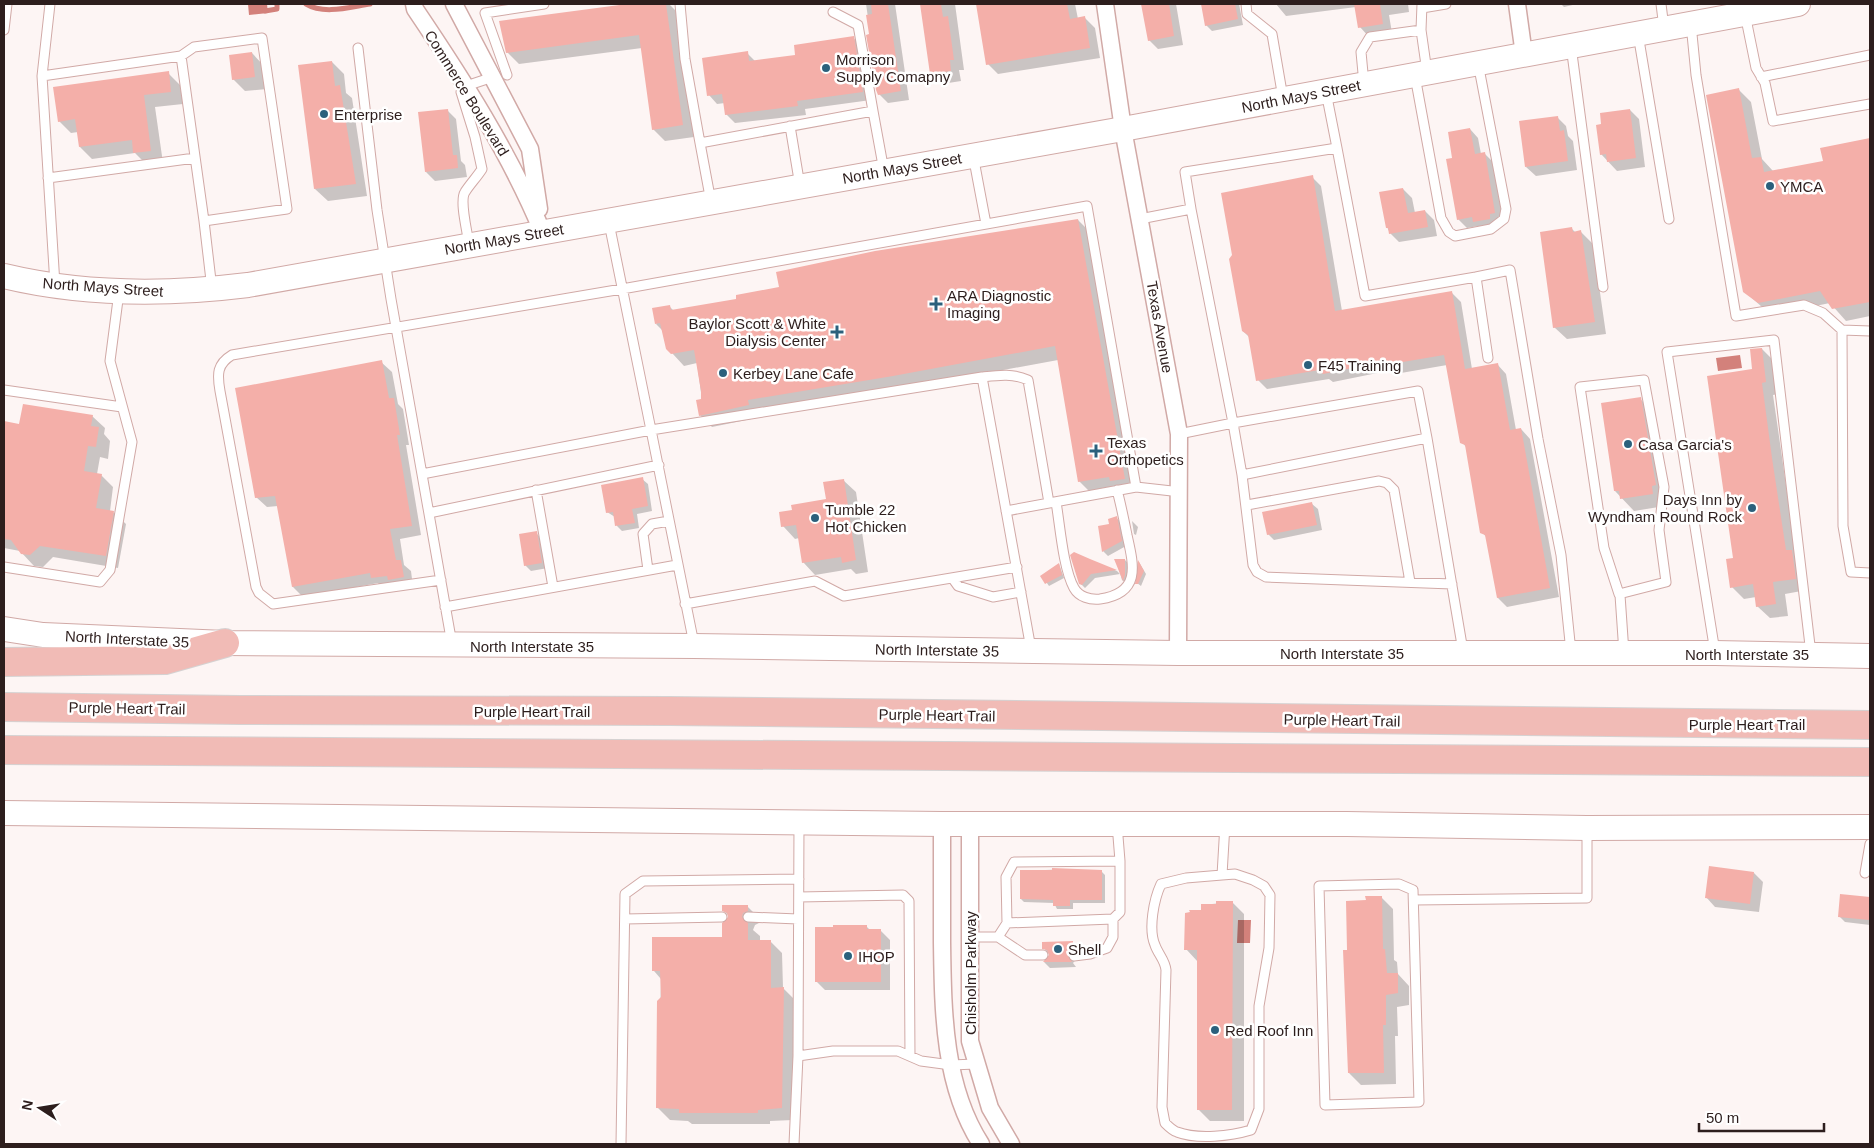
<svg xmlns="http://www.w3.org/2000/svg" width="1874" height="1148" font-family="Arial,sans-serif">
<rect width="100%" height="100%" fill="#fdf5f4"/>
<!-- water -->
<path fill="#d3817b" d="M248,4H267L268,13L249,15Z
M1740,355L1742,368L1718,371L1716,358Z
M1238,920H1251L1250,943H1237Z"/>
<!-- shadow -->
<path fill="#0003" d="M637,4H669L677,12L694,137L665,141L653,129L642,48L519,64L507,52L501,22Z
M866,4H895L909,100L888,103L879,94Z
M921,4H955L964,70H959L961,81L942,84L932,73Z
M977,4H1075L1078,19L1085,18L1095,28L1100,58L998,74L988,64Z
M1143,4H1176L1183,45L1158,49L1149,40Z
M1202,4H1239L1243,25L1212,31L1206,25Z
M1276,4H1408L1409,12L1389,15L1392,33L1369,37L1360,27L1356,7L1286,16Z
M1561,4H1577L1564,7Z
M853,38L862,46L871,100L805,109L806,115L735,123L726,114L725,103L717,104L709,95L747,53L756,62L796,56Z
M252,53L264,66L267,89L245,91L233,79Z
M332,62L344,74L346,93L352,98L367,196L328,201L315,189Z
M168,73L180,85L183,104L155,107L163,163L147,165L135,153L92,159L80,147L78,132L71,133L59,121Z
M1739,90L1751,102L1762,159L1773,171L1824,162L1822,149L1870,140V316L1846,321L1830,303L1771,315L1744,291Z
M447,110L456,119L461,161L465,165L467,177L435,181L426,172Z
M1630,110L1639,119L1645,167L1617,171L1601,154L1603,125Z
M1557,117L1566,126L1568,136L1573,141L1577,170L1536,176L1526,167Z
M1470,129L1478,138L1481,154L1484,153L1493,162L1503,221L1482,230L1478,226L1467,228L1458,219Z
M1312,177L1321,186L1342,311L1452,293L1461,302L1472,369L1497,364L1506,374L1516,430L1521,429L1530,439L1559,597L1507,607L1498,598L1487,538L1482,532L1466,447L1462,442L1447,365L1401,373L1397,369L1333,382L1329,379L1267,389L1258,380L1249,337L1243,331Z
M1403,189L1412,198L1415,213L1425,211L1434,220L1437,236L1399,242L1390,233L1387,227Z
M1078,220L1090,232L1136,491L1091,493L1079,481L1058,360L906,388L760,412L761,417L712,427L700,415L702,400L697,363L684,366L672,353L663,331L656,324L669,306L674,311L738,300Z
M1572,229L1576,233L1581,232L1593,244L1606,334L1567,339L1554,327Z
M1762,349L1774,361L1778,394L1773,395L1784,471L1796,556L1807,590L1785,594L1788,616L1770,618L1757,606L1756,597L1744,599L1732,587L1753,370Z
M381,362L392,372L398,404L403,409L409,445H406L421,535L400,539L404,565L411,571L413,587L382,588L378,583L303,597L293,587L278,506L267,507L256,497Z
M1640,399L1653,411L1668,497L1664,498L1665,506L1634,511L1615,491Z
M92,416L105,428L104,434L110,441L108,459L100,457L97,474L101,475L113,487L110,511L113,512L126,524L118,568L53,557L43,567L34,566L20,551L4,548V422L20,425Z
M642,479L648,484L652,511L637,514L639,528L622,531L617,526L615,517L607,512Z
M843,480L856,492L868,572L856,574L851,569L815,575L803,562L799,538L795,539L783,526L793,511L827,500Z
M1312,504L1318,509L1322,530L1274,540L1268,534Z
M1116,518L1121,522L1126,546L1108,556L1103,551L1099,527L1110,525Z
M1132,521L1138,527L1136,535L1134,534Z
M536,533L542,539L548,568L531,571L525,565Z
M1074,554L1117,571L1120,574L1095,578L1085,588L1080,583Z
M1116,560H1125L1130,565L1127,584L1122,580Z
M1139,562L1146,574L1141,586L1137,583Z
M1059,564L1064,578L1049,586L1042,576Z
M1070,869L1102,872L1105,875V903H1073V909H1057L1054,903L1024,902L1021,899V871Z
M1754,873L1763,882L1759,912L1715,907L1706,897Z
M1842,895L1870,898V925L1845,922L1839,916Z
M1381,897L1393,909L1394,960L1397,962L1398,974L1409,986V1005L1397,1007L1398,1036H1395L1396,1084L1361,1085L1349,1073L1348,951L1367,901Z
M1232,902L1244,914V1121H1210L1198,1109V962L1186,949L1202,911V905Z
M747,906L759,918V923L755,925L753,930L760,936V941H770L782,953L783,988L795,1000L793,1120L770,1121V1124H692L688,1121L670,1120L658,1108L661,979L654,971L723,938L729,916L723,910Z
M867,927L871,931H881L890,940V990H825L816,981Z
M1073,943L1079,948V956L1073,963L1076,967L1050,968L1044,962L1050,955L1044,948Z"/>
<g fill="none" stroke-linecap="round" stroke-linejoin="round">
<!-- stream -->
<path stroke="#d3817b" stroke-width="5" d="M306,4C324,15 350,7 370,4
M265,11L277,9V4"/>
</g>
<!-- building -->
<path fill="#f4afa9" d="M627,4H666L683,125L652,130L639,35L506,53L499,21Z
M871,4H888L901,91L878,95L876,90L866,35L869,34L866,15L872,14Z
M920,4H941L943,17L948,16L954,60H950L951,71L930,74Z
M976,4H1067L1070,19L1085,16L1090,48L986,65Z
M1141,4H1169L1174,36L1148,41Z
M1201,4H1235L1238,19L1205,26Z
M1354,4H1380L1383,24L1358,28Z
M854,36L863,92L797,101L798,106L725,115L722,94L707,96L702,58L748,51L749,61L795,55L794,45Z
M252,52L255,77L232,80L229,55Z
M332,61L335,86L340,85L356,184L314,189L298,65Z
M169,71L171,92L144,95L151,151L133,153L132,140L79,147L75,119L58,122L53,87Z
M1739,88L1752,158L1761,157L1764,172L1823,161L1820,148L1870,138V302L1832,309L1820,291L1758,303L1743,292L1706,95Z
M448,109L453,155H457L458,168L425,172L418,112Z
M1630,109L1636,158L1607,162L1606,154L1600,155L1596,125L1601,124L1600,113Z
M1558,116L1560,131L1564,130L1568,161L1525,167L1519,121Z
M1470,128L1475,154L1485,152L1495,213L1490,214V219L1473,222L1472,217L1457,220L1446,159L1452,158L1448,132Z
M1313,175L1335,311L1452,291L1465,369L1498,363L1510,430L1521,428L1550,588L1497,598L1485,535L1480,533L1465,445L1460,443L1444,355L1391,364L1386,361L1323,374L1319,370L1256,381L1248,335L1242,331L1229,259L1232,255L1221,193Z
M1403,188L1408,213L1425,210L1428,227L1389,234L1388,228H1386L1379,192Z
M1078,219L1125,479L1110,481L1109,477L1078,482L1055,346L893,376L748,400L749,405L699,416L696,400L701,399V391L694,350L671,354L666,349L660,323L655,324L652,308L670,305L671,310L736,299V295L779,287L776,272L875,251Z
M1572,227L1573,232L1581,230L1595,322L1553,328L1540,232Z
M1762,348L1766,382L1762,383L1772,458L1786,550H1792L1796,579L1773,582L1776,604L1756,607L1753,584L1730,588L1726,559L1733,558L1707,376L1752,369L1750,349Z
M382,360L389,398H394L400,435H397L412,526L390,529L396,560H401L404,577L388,580L387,576L371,578L370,573L292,587L275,496L255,498L235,388Z
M1641,397L1656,485L1652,486L1653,494L1620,499L1619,491H1614L1601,403Z
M23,404L93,415L91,426L99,427L96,447L88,446L84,471L102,474L96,508L114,511L106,556L40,546L30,555L21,554L11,540L4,539V421L19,424Z
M643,477L648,506L632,509L635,523L615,526L613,512L606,513L601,485Z
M844,479L856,560L842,563L841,557L802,563L796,525L781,527L779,512L792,510L791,505L826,499L823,482Z
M1312,502L1317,525L1267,535L1262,512Z
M1117,516L1122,541L1102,552L1098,526L1109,524L1108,519Z
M537,531L542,563L524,566L519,534Z
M1074,552L1090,559L1117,570L1091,574L1082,585L1079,584L1070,555Z
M1114,559H1125V575L1123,581Z
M1138,560L1144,571L1138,584H1135Z
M1059,563L1063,579L1062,575L1045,584L1040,576Z
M1709,866L1754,872L1750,904L1705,898Z
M1052,868L1102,870V900H1070V906H1053V900L1020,899V870H1052Z
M1840,894L1870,897V920L1838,917Z
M1365,896H1382L1383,949H1385L1387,973H1398V993L1386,995V1025H1383L1384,1073H1348L1343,950H1347L1346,901L1366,900Z
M1216,901H1233L1232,1110H1197V950H1184L1185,913L1190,912L1189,910H1201V904H1216Z
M722,905H748V911L743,913L742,917L748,923V940H771V988L784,987L782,1108L758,1110V1113H679V1109L656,1108L657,1001L661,997L660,971H652V937H722V923L728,917L727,913L722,911Z
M833,925H867V929H881V982H815V927H833Z
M1073,941V950L1068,956L1072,962H1043L1049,955L1047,950L1042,949V942Z"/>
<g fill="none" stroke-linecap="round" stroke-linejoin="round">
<defs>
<path id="lane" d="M50,4L42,76L55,285
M680,4L685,59L700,143
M1246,4L1247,14L1272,34L1283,98
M1422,4L1421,30L1427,72
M1661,4L1664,28
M1422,8L1446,4
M833,12L858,25L873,111
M1745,14L1756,68L1765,83L1773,121L1870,104
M1691,24L1696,75L1736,316L1804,305L1823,313L1842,330
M4,30L7,4
M1638,34L1669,219
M1571,46L1603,287
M358,48L377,210L391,299L452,644
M181,56L204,221
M507,75L485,13L544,4
M42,76L181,56L194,47L262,38L287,209L204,221L212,289
M1415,76L1441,218L1449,232L1455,236L1491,229L1504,219L1506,209L1478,63
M1761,77L1870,55
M1364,84L1361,52L1370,37L1421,30
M790,126L800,186
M1337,148L1365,296L1476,277L1488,358
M973,155L986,224
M48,178L195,158
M711,202L700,143L873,111L884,171
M1191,209L1185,172L1337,148L1326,92
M1140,219L1191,209L1233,423L1418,391L1427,438
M469,245C468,234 459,201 465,192C470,184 477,177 482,169L475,137L461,92L466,86L493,77
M1476,277L1510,270L1538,439L1561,555L1571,652
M1870,331L1842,330L1843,526L1851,572L1870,573
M982,377C999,375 1012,373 1028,380L1049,503
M4,390L122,407
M1179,434L1233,423L1242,475L1427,438L1463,651
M422,474L651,430L609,223
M1242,475L1253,565L1257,572L1266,577L1452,584
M1136,487L1181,492
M536,490L553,587
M1056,502C1060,525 1063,568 1074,588C1079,597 1090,600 1100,599C1141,593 1134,566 1127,535C1124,520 1121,505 1117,490
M1247,505L1379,481L1387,483L1394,490L1410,582
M429,513L659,465
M4,567L100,582L110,570L132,442L110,361L119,292
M648,570L643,534L652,524L669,521
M953,579L958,586L993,597L1021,592
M441,580L273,604L259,593L256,587L220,391C217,374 217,364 232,355L622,289L1087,206L1136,487L1006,511
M1619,594L1666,582L1659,530L1664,487L1644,380L1580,387L1604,548L1619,594L1620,595L1624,653
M685,604L815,581L844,596L1017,567
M445,607L677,565
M694,644L651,430L982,377L1031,649
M1715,652L1667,352L1774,340L1811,654
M799,823L798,1056L833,1051H898L921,1061L951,1065L976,1064
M1865,873L1870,844
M1222,875L1235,874L1253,880L1264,886L1270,895L1269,948L1259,1006V1109L1251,1130C1231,1136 1198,1140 1177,1132C1173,1131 1168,1126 1165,1123L1162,1107L1166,970C1165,960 1158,954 1155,945C1148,929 1154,899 1161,884L1186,878L1222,875L1225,824
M1399,884L1413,890L1419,1102L1325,1105L1319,886Z
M799,897L903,895L909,901L910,1056
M1414,900L1587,898V829
M748,917L798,919
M625,919L722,917
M1007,923L1113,919L1120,912V861
M970,937H998L1007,923L1006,877L1014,862L1120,861L1117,824
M998,937L1025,955H1043
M1074,956L1090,954L1107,948L1113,937V919
M621,1144L625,894L643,881L799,879
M794,1144L798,1056"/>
<path id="street" d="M414,4L415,9C463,80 509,152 542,231
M454,4L530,149L539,209
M1105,4L1123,129L1179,434L1178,653
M1517,4L1524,55
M942,824C942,864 942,903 942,942C943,1010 943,1085 981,1144
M970,824V1041L990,1108L1011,1144"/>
<path id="secondary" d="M4,276C83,295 167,295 248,285L1123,129L1798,4
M4,629L43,635L225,643L694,646L1178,653H1715L1870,656
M4,813L942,824H1347L1587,828L1870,827"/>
<path id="highway" d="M4,662L165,660L225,643
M4,707L240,710L670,711L1870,725
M4,750L1870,762"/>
</defs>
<!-- lane casing -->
<use href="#lane" stroke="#d1a9a6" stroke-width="11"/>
<!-- street casing -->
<use href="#street" stroke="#d1a9a6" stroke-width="19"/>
<!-- secondary casing -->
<use href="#secondary" stroke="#d1a9a6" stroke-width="26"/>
<!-- highway casing -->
<use href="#highway" stroke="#d5d2d2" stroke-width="30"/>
<!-- lane -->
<use href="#lane" stroke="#fff" stroke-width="9"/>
<!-- street -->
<use href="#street" stroke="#fff" stroke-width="16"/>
<!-- secondary -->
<use href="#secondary" stroke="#fff" stroke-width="24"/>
<!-- highway -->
<use href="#highway" stroke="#f1bbb6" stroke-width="28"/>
</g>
<!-- markers -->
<g fill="#2b607c" stroke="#fff" stroke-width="2">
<circle cx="826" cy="68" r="5"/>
<circle cx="324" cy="114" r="5"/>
<circle cx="1770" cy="186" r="5"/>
<path d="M933.5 296.5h5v5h5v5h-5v5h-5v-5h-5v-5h5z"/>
<path d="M834.5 324.5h5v5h5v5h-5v5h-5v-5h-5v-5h5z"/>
<circle cx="1308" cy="365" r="5"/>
<circle cx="723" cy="373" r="5"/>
<circle cx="1628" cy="444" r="5"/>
<path d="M1093.5 443.5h5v5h5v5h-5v5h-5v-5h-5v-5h5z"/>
<circle cx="1752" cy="508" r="5"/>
<circle cx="815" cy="518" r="5"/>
<circle cx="1058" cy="949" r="5"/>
<circle cx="848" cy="956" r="5"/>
<circle cx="1215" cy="1030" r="5"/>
</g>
<g text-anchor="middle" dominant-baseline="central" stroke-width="5" stroke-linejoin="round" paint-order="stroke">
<!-- poi labels -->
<g font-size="15" fill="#2d1e1d" stroke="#fff" text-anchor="start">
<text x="836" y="59">Morrison<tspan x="836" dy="17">Supply Comapny</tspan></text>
<text x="334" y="114">Enterprise</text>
<text x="1780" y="186">YMCA</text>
<text x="947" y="295">ARA Diagnostic<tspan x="947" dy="17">Imaging</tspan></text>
<text x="826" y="323" text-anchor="end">Baylor Scott &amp; White<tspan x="826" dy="17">Dialysis Center</tspan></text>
<text x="1318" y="365">F45 Training</text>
<text x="733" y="373">Kerbey Lane Cafe</text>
<text x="1107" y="442">Texas<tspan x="1107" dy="17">Orthopetics</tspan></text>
<text x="1638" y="444">Casa Garcia's</text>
<text x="1742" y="499" text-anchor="end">Days Inn by<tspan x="1742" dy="17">Wyndham Round Rock</tspan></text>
<text x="825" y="509">Tumble 22<tspan x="825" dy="17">Hot Chicken</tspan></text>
<text x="1068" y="949">Shell</text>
<text x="858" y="956">IHOP</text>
<text x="1225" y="1030">Red Roof Inn</text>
</g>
<!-- street labels -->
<g font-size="15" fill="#2d1e1d" stroke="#fff">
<text transform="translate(467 93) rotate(58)">Commerce Boulevard</text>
<text transform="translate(1301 96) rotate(-11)">North Mays Street</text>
<text transform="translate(902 168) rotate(-10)">North Mays Street</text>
<text transform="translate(504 239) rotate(-10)">North Mays Street</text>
<text transform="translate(103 287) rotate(4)">North Mays Street</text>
<text transform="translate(1160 327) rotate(80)">Texas Avenue</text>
<text transform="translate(127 639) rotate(3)">North Interstate 35</text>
<text x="532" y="646">North Interstate 35</text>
<text transform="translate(937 650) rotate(1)">North Interstate 35</text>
<text x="1342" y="653">North Interstate 35</text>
<text x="1747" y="654">North Interstate 35</text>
<text transform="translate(127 708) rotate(1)">Purple Heart Trail</text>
<text x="532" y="711">Purple Heart Trail</text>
<text transform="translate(937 715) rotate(1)">Purple Heart Trail</text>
<text transform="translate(1342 720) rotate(1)">Purple Heart Trail</text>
<text x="1747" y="724">Purple Heart Trail</text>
<text transform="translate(970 973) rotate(-90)">Chisholm Parkway</text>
</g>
</g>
<!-- border -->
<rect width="1874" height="1148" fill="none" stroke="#2d1e1d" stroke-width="10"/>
<!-- north arrow -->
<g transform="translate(40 1108) rotate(282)" stroke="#ffffff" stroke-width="4" paint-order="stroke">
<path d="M0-4L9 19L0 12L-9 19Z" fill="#2d1e1d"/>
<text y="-8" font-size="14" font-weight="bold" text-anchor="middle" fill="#2d1e1d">N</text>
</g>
<!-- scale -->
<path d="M1699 1123v8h125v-8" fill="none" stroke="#2d1e1d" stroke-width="2.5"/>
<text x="1706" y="1123" font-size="15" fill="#2d1e1d" stroke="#ffffff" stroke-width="4" paint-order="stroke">50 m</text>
</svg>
